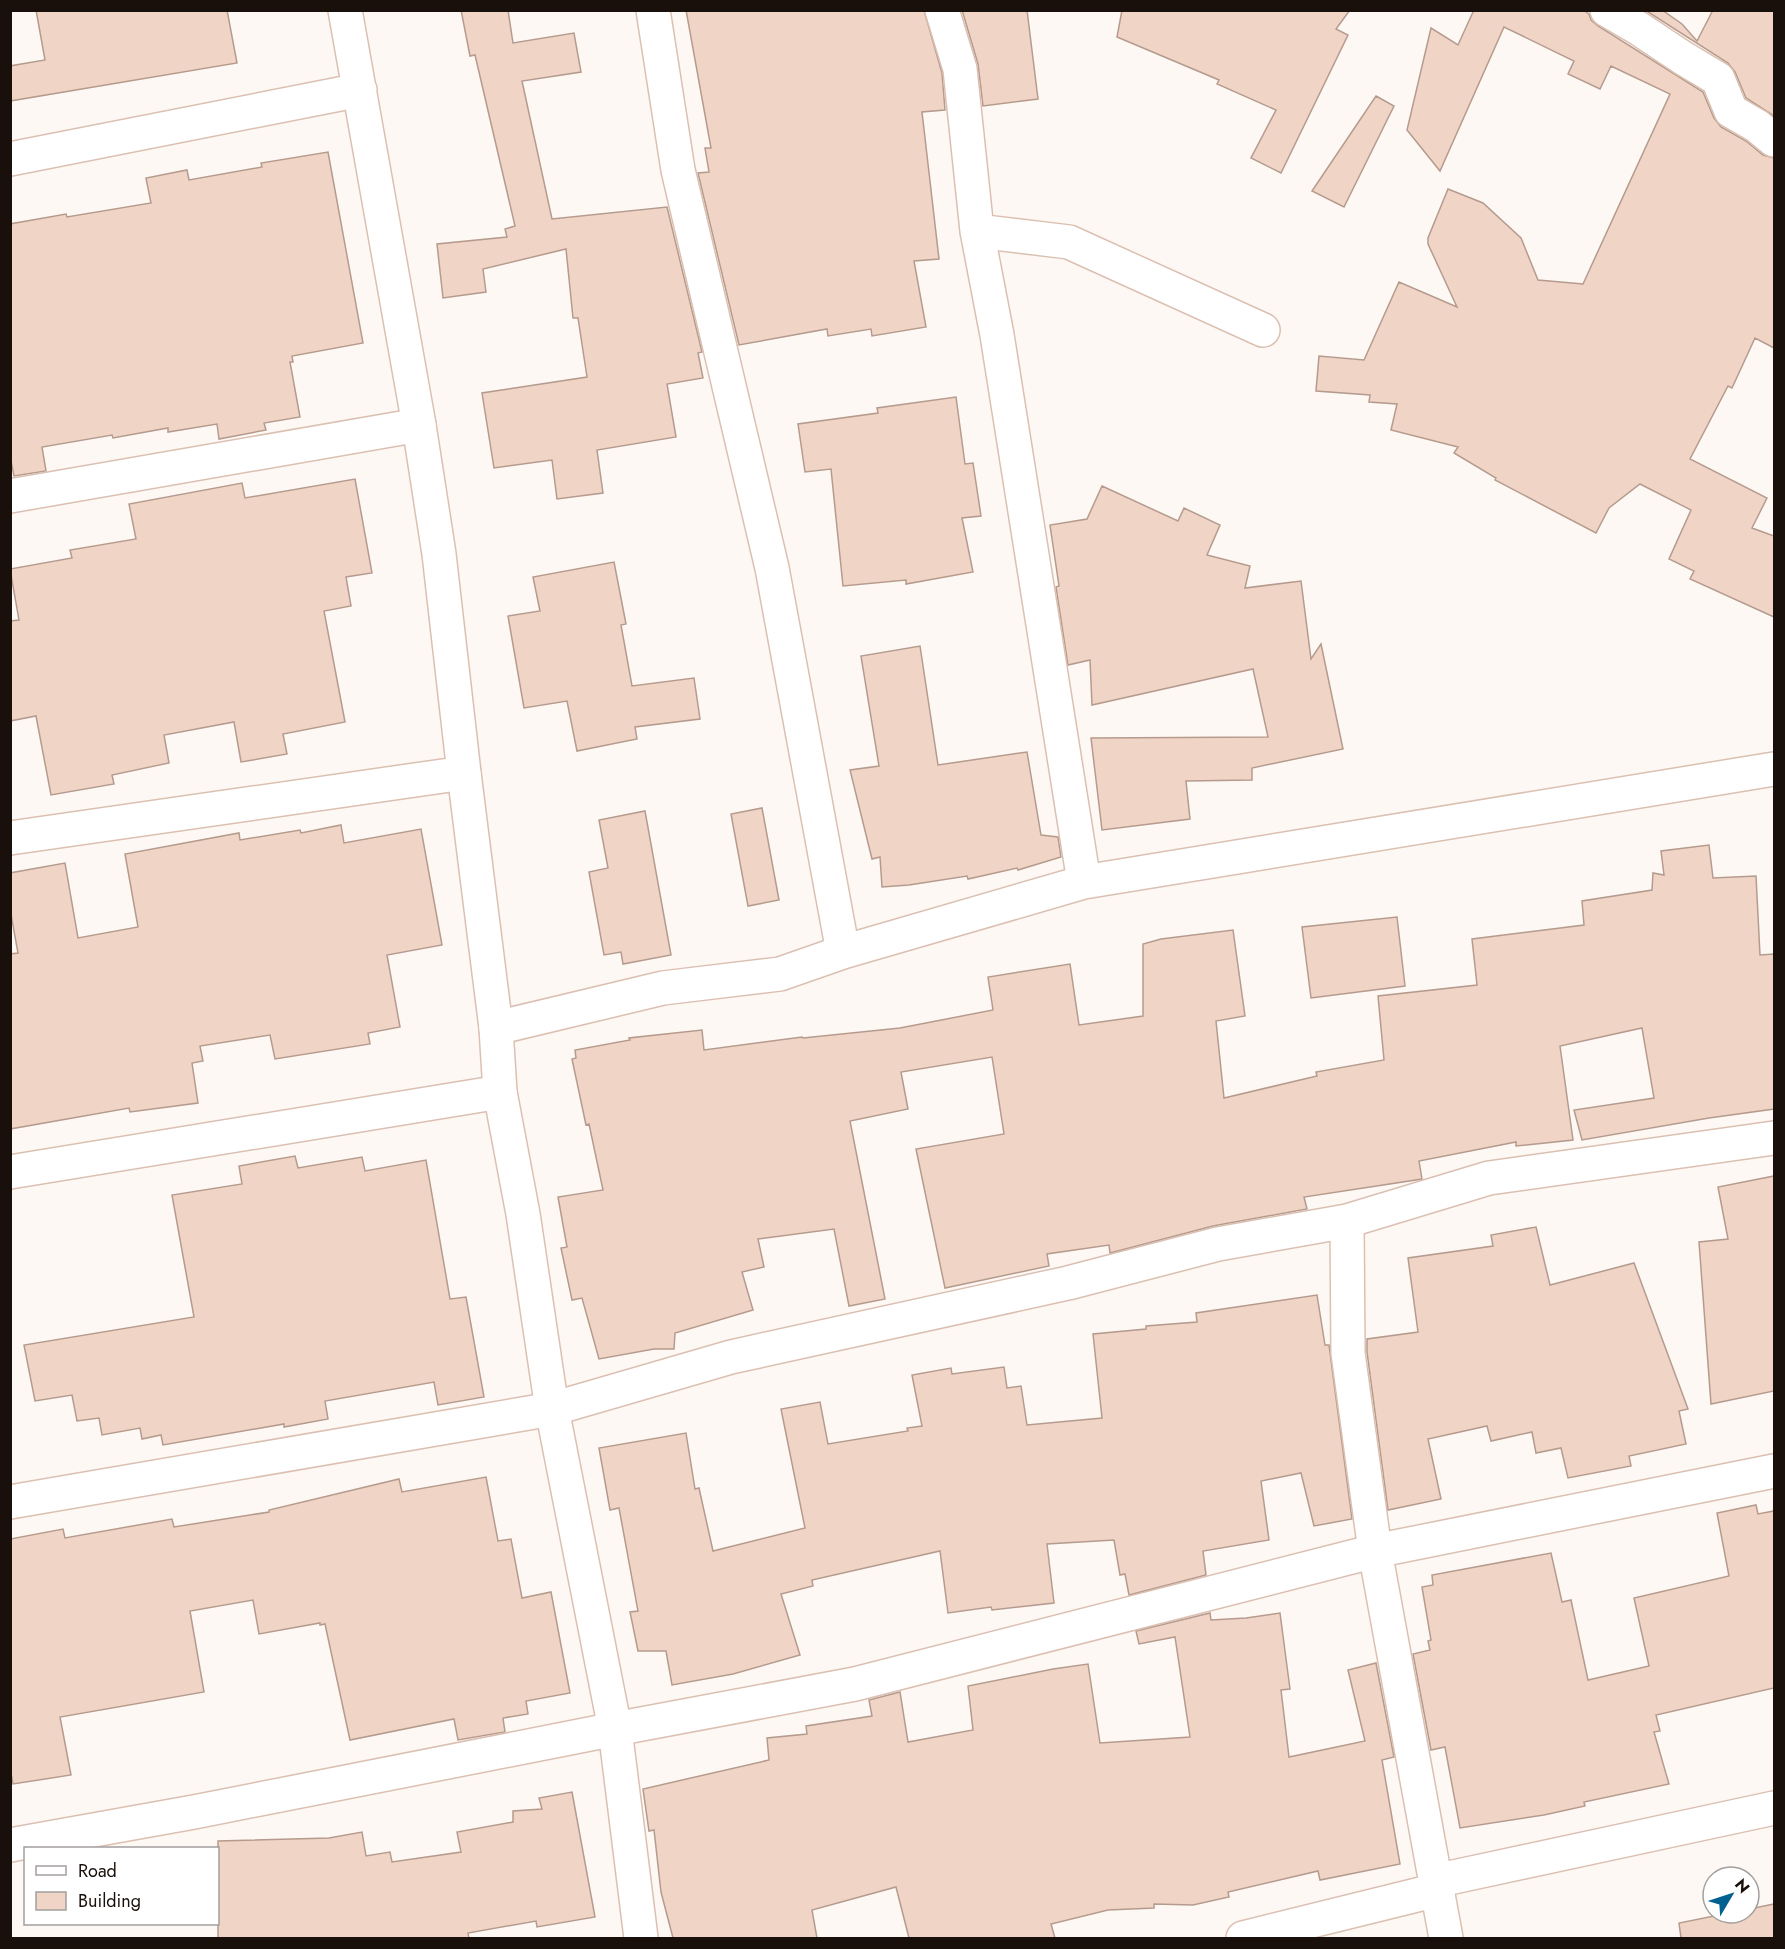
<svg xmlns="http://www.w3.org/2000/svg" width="1785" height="1949" font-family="Jost,sans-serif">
<rect width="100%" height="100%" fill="#fef8f5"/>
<!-- building -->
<path fill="#f0d5c6" stroke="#b59b8d" stroke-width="1.5" d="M36,10H227L237,63L10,101V66L45,60Z
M461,10H508L513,43L574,33L581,72L522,81L552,219L667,207L702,352L698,353L703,378L667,384L676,437L597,450L603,493L557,499L552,460L494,468L482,393L587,377L578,318H573L566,249L483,269L486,292L443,298L437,244L507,237L505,229L515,226L475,55L470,56Z
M686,10H924L942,73L945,110L922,112L939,259L914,261L926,327L872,336L871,329L828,336L827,329L739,345L698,173L709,172L705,148H711Z
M962,10H1027L1038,99L983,106L978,64Z
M1122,10H1350L1336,29L1348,35L1281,173L1251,158L1276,110L1217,84L1219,80L1117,37Z
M1471,10H1583L1589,14L1591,20L1598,26L1703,92L1714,118L1721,127L1746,141L1763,155L1774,158V348L1755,338L1732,388L1728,386L1690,459L1767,498L1752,528L1774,536V617L1690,579L1694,571L1669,559L1691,510L1640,484L1609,508L1596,533L1495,480L1496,478L1454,453L1458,447L1391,430L1397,404L1369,402L1370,395L1316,391L1319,356L1364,360L1399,282L1457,307L1428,244V238L1448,189L1483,203L1521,238L1538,280L1583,284L1670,94L1611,66L1600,89L1568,74L1574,61L1504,27L1440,171L1407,130L1431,28L1458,45L1473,12Z
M1645,10H1662L1682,24L1697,41L1713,10H1774V116L1746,98L1735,72L1728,63Z
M1376,96L1394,106L1344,207L1312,191Z
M328,152L363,343L292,356L293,362H290L300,417L264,423L266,430L219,439L217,424L168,432V428L113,438L112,435L42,447L46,471L14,476L10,456V224L66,214L67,217L151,203L146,178L187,170L189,180L262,167L261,163Z
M956,397L965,464L973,463L981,516L962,518L973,572L906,584V580L843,586L831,469L805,472L798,424L878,413L877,408Z
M355,479L372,573L346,577L351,606L324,611L345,722L283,734L287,754L241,762L234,722L164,735L169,763L112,775L114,784L51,795L36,716L10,721V621L19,620L10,569L72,558L70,550L136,539L129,504L242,483L245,498Z
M1102,486L1178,521L1184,508L1220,525L1207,555L1250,566L1245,588L1301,581L1311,659L1321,644L1343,749L1252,768V780L1186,781L1190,819L1102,830L1091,738L1268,737L1253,669L1092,705L1090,660L1068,665L1056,587L1059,586L1050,525L1087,519Z
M614,562L626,624L621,625L632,686L694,678L700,719L635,727L637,739L577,751L567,701L524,708L508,616L540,611L533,577Z
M920,646L938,765L1027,752L1041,835L1058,837L1061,857L1018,870L1017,868L968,879L967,876L909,885L882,887L880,857L872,859L850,770L879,766L861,656Z
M762,808L779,900L748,906L731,814Z
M645,811L671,955L623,964L621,952L604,955L589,872L608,868L599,820Z
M341,825L344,843L421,829L442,945L387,955L400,1027L368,1033L370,1044L275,1059L270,1035L200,1046L203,1061L192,1063L198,1103L130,1112L129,1108L10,1129V954L18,953L10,909V873L65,863L78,938L138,927L125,854L239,833L240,840L300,830L301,833Z
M1709,845L1713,878L1756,876L1760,955L1774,954V1109L1709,1118L1582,1140L1574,1110L1654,1098L1642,1028L1560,1046L1573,1140L1516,1146V1142L1419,1161L1422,1179L1304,1197L1307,1209L1213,1226L1110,1253L1109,1245L1047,1254L1049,1266L945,1288L916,1149L1004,1134L992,1057L901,1072L908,1109L850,1121L885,1299L849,1306L834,1229L758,1239L764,1267L742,1272L753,1310L675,1333L674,1349H654L599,1359L582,1298L572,1300L561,1248L567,1247L558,1197L603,1190L589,1124L586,1125L572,1059L576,1058L575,1050L630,1040L629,1038L702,1030L704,1050L802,1037L803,1038L900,1028L993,1010L988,977L1070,964L1079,1025L1143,1016V944L1161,939L1233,930L1245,1016L1216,1021L1224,1098L1317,1076L1316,1072L1384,1060L1378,996L1477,985L1472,939L1584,925L1582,901L1652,890L1653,873L1664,875L1661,851Z
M1397,917L1405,986L1311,998L1302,927Z
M295,1156L298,1168L362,1157L365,1171L426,1160L450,1299L466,1297L484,1397L438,1405L434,1382L325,1401L328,1419L284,1427V1424L163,1445L161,1435L142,1439L140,1428L102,1435L99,1418L77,1421L72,1395L35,1401L24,1345L194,1317L172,1195L242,1184L239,1166Z
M1774,1176V1391L1711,1404L1699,1242L1728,1239L1718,1187Z
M1536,1227L1550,1285L1634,1263L1688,1409L1679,1411L1686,1444L1629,1456L1631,1466L1568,1478L1561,1448L1536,1453L1532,1432L1491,1441L1487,1426L1428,1439L1441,1499L1388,1510L1367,1352V1339L1418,1332L1408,1258L1493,1246L1491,1235Z
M1317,1295L1325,1345H1329L1352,1519L1314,1526L1301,1473L1261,1481L1269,1540L1203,1551L1206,1575L1129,1595L1125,1574L1120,1575L1114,1540L1047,1544L1054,1603L992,1610L991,1607L948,1613L940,1551L812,1580L813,1586L781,1594L800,1655L733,1674L672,1685L666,1651H638L630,1612L638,1611L619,1508L610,1510L599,1448L686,1433L695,1489L699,1488L713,1551L805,1528L781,1409L820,1402L828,1444L908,1431L907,1428L922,1426L912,1375L951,1368L952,1374L1004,1367L1007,1388L1021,1386L1027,1425L1102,1418L1093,1334L1146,1329V1326L1197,1322L1196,1313Z
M486,1477L498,1541L511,1539L522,1598L551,1592L570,1693L526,1701L528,1714L503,1718L505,1732L458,1740L454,1719L350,1740L325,1624L320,1625V1623L259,1634L253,1600L190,1611L204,1692L60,1717L71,1775L13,1784L10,1768V1539L63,1529L65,1538L172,1519L174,1527L269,1512V1510L399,1479L402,1492Z
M1756,1505L1758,1514L1774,1511V1688L1656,1715L1660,1731L1654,1732L1669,1784L1584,1802L1585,1806L1544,1815L1460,1828L1445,1747L1431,1750L1413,1654L1430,1650L1428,1641L1431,1640L1422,1587L1433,1585L1432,1575L1551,1553L1562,1602L1571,1600L1588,1680L1649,1666L1634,1598L1729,1576L1717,1513Z
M1210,1613L1211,1620L1246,1618L1280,1613L1290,1689L1281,1690L1289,1757L1365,1741L1348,1670L1376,1663L1394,1757L1382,1760L1400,1864L1320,1880L1318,1871L1228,1892L1229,1897L1193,1905L1154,1904V1908L1108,1910L1051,1924L1055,1938H909L896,1887L812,1910L817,1938H673L661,1892L654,1830L649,1831L643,1789L769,1760L767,1738L807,1734L806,1726L872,1716L869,1700L900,1692L908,1742L973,1730L968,1686L1053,1669L1088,1664L1100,1743L1190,1737L1175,1637L1139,1644L1136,1631Z
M572,1792L595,1917L537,1927L536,1921L468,1933L469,1938H218V1841L329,1838L362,1832L366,1856L390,1852L392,1862L461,1852L457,1832L513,1822V1811L542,1809L539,1798Z
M1774,1904V1938H1681L1679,1923L1729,1913H1749V1909Z"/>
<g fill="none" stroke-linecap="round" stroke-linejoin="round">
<defs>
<path id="street" d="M653,10L678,170L772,568L843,952
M942,10L960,69L977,231L997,335L1084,882
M1607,10L1638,28L1683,58L1718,79L1731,111L1757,126L1774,140
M977,231L1069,242L1263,330
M10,496L419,425
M10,838L464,773
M496,1028L663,988L780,974L843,952L1084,882L1774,769
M10,1172L500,1092
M1347,1221L1348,1353L1375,1551L1446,1938
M10,1502L552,1409L731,1357L1068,1283L1218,1244L1347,1221L1489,1178L1774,1138
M10,1845L194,1812L615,1729L855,1684L1375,1551L1774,1471
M1435,1881L1774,1808
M1243,1938L1437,1890"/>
<path id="secondary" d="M345,10L419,425L439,554L464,773L496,1028L500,1092L523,1214L552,1409L615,1729L641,1938
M10,159L360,90"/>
</defs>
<!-- street casing -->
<use href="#street" stroke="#dbc0b2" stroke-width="36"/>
<!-- secondary casing -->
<use href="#secondary" stroke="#dbc0b2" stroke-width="36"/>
<!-- street -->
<use href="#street" stroke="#fff" stroke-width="33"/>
<!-- secondary -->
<use href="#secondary" stroke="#fff" stroke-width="33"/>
</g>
<!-- border -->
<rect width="1785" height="1949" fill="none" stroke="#19100b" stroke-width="24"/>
<!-- legend -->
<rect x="24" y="1847" width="195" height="78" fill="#ffffff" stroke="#a39f9d" stroke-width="1.5"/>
<rect x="36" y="1866" width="30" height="9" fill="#ffffff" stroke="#a39f9d" stroke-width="1.5"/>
<text x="78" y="1877" font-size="18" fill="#19100b">Road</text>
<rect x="36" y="1892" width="30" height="18" fill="#f0d5c6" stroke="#a39f9d" stroke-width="1.5"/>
<text x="78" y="1907" font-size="18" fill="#19100b">Building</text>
<!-- north arrow -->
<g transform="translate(1731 1895) rotate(51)"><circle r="28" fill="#ffffff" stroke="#a39f9d" stroke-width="1.5"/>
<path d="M0-4.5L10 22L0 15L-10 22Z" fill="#006190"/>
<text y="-9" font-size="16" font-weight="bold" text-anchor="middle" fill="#19100b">N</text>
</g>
</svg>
